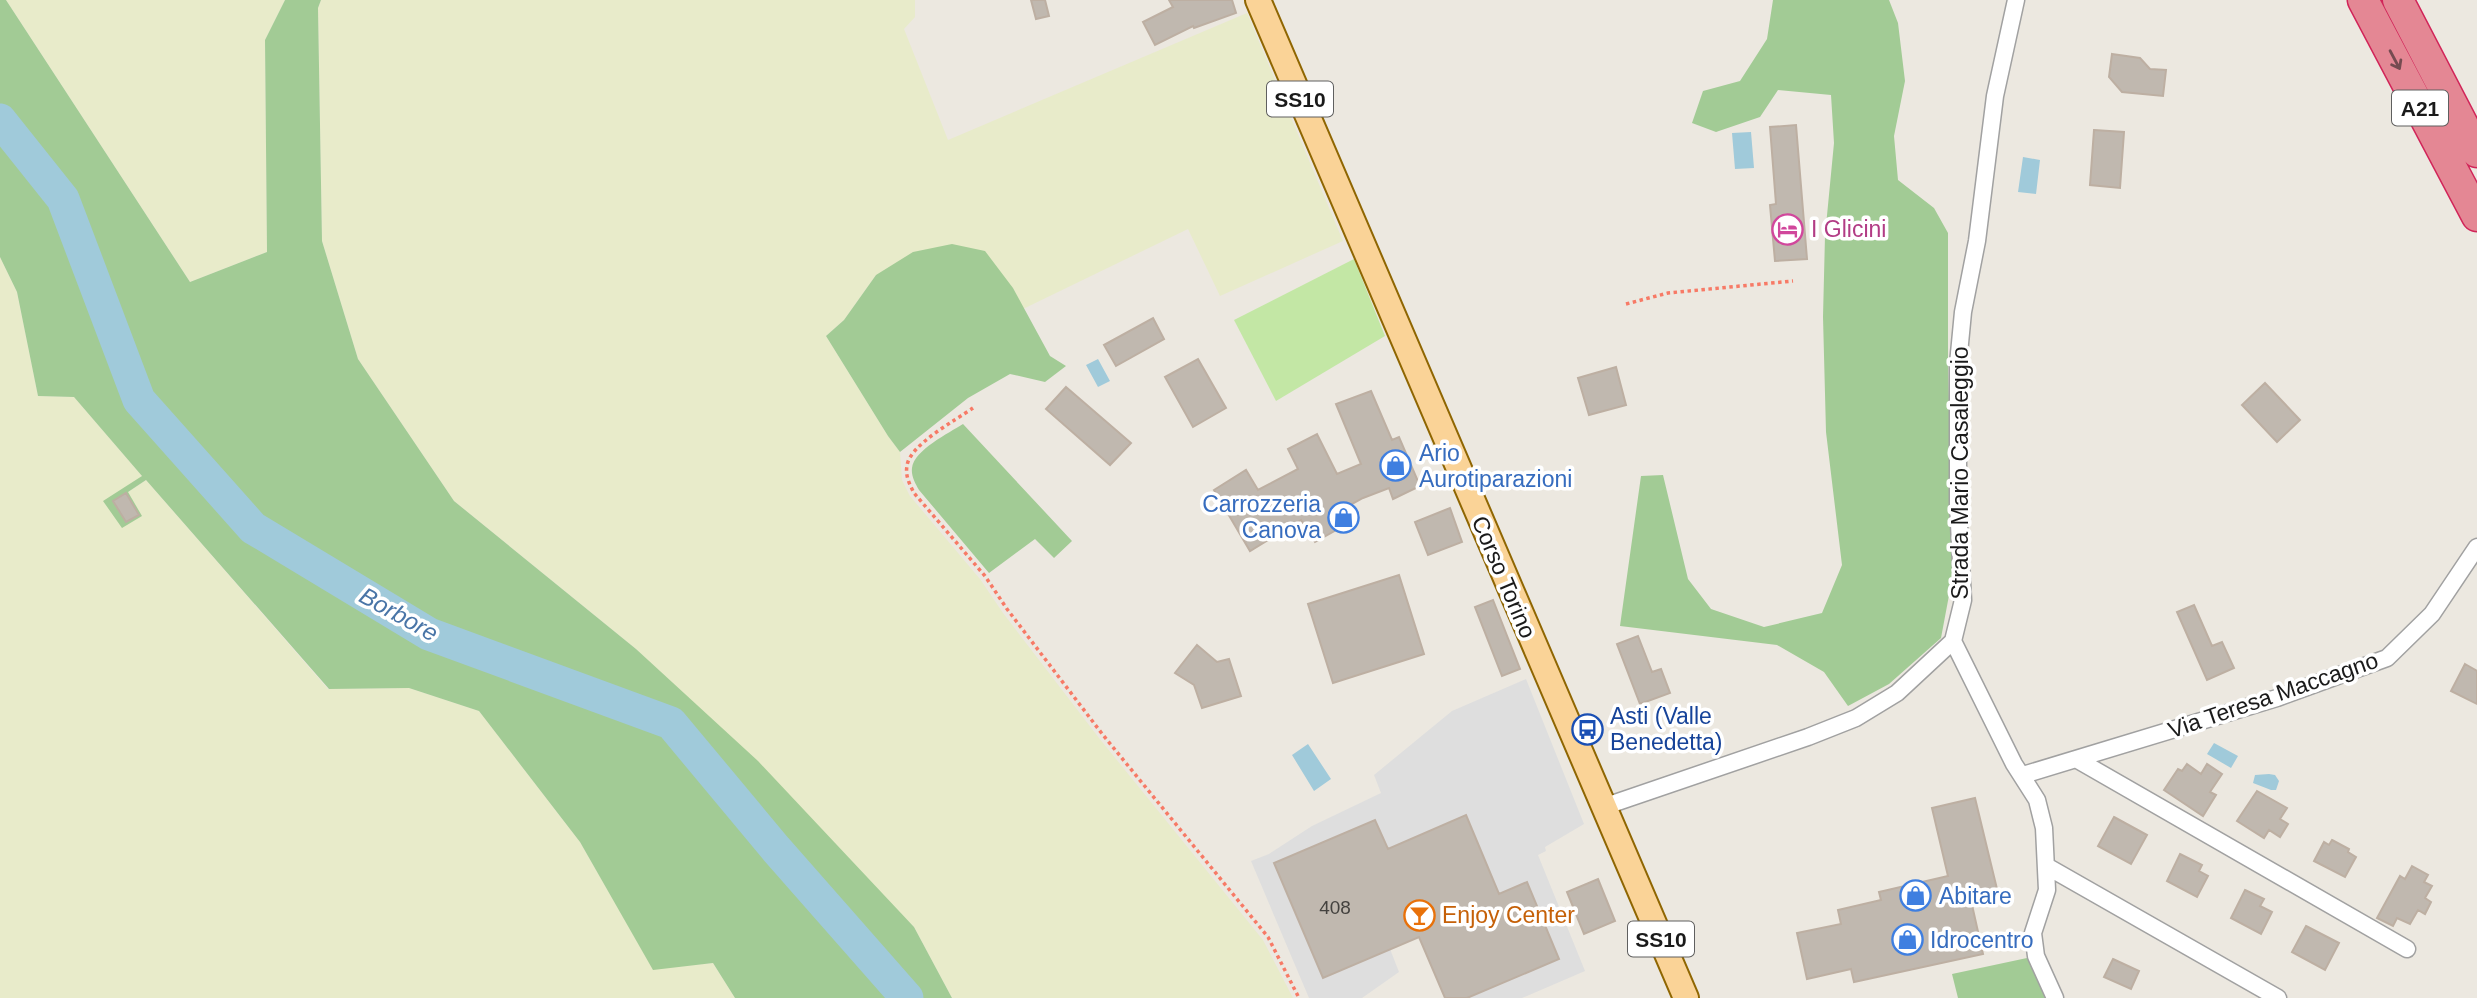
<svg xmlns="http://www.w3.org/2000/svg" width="2477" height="998" font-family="Arial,sans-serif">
<rect width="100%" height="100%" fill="#ece8e0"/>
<!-- farmland -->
<path fill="#e8ebca" d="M6,0H285L265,40L267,252L190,282Z
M321,0H915V17L904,29L948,140L1247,13L1343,241L1220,296L1188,229L1023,309L1013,288L876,275L844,320L826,336L888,436L900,452L902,480L910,496L980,579L1003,613L1099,738L1263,940L1293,998H952L914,927L636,649L454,501L358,359L322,241L318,8Z
M0,257L17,292L38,396L74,397L142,476L128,492L146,480L328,689L409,688L479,711L580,842L653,969L713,963L735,998H0Z"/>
<!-- grass -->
<path fill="#c3e7a5" d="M1354,259L1385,336L1276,401L1234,320Z"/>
<!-- forest -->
<path fill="#a2cb95" d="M0,0H6L190,282L267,252L265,40L285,0H321L318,8L322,241L358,359L454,501L636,649L758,761L914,927L952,998H735L713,963L653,970L580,842L479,711L409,688L329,689L146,480L128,492L142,516L122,528L103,501L142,476L74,397L38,396L17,292L0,257Z
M1773,0H1889L1898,23L1905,81L1894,136L1898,180L1934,208L1948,233V360L1953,574L1941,638L1889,684L1848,706L1824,672L1777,645L1620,626L1641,476L1663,475L1688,579L1711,609L1764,627L1822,613L1842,565L1826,432L1823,317L1825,236L1834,143L1831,95L1778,90L1760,117L1716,132L1692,123L1703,91L1740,81L1767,39Z
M952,244L985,251L1013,288L1050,356L1066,366L1045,382L1010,374L968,398L900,452L888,436L826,336L844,320L876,275L913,252Z
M963,424L1072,541L1054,558L1035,539L989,573L919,490C915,483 911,476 912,468C914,450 949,433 963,424Z
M2036,956L2055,998H1958L1952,974Z"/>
<!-- parking -->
<path fill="#dedede" d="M1526,679L1584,824L1545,847L1546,851L1538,855L1585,971L1522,998H1467L1559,959L1527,882L1499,894L1466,816L1388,849L1375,820L1274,863L1323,977L1390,949L1399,972L1362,998H1309L1251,861L1269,854L1312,826L1381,793L1374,775L1452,711Z"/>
<!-- water -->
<path fill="#a0cada" d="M1751,132L1754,168L1735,169L1732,133Z
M2023,157L2040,160L2036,194L2018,192Z
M1098,359L1110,381L1098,387L1086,365Z
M2214,743L2238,756L2231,768L2207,754Z
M1308,744L1331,779L1314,791L1292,755Z
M2269,774L2275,775L2279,781L2276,790H2271L2253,783L2255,775Z"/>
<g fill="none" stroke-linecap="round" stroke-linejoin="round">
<!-- river -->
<path stroke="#a0cada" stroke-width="33" d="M0,120L63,199L139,400L253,528L429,634L671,723L776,849L907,998"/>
</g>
<!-- building -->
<path fill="#c0b8af" stroke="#bdafa2" stroke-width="2" d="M1031,0H1045L1049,16L1036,19Z
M1169,0H1232L1236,13L1194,28L1193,26L1155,45L1143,22L1173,7Z
M2112,54L2140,58L2150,69L2166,70L2163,96L2122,92L2109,77Z
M1796,125L1807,259L1775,261L1770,205L1776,204L1770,127Z
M2094,130L2124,132L2120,188L2090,185Z
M1153,318L1164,339L1116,366L1104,345Z
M1198,359L1226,408L1193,427L1165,377Z
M1616,367L1626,405L1589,415L1578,378Z
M2265,383L2300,420L2277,442L2242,405Z
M1066,387L1131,443L1110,465L1046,409Z
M1371,391L1392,440L1399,437L1420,486L1393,499L1389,488L1363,498L1345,508L1352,521L1315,542L1301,520L1250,551L1214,490L1246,470L1258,490L1298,469L1288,449L1317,434L1337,474L1361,464L1336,404Z
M126,493L139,515L126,522L113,501Z
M1450,508L1462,542L1428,555L1415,522Z
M1399,575L1424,654L1333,683L1308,604Z
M1493,600L1520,669L1502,676L1475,607Z
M2194,605L2212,646L2222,642L2234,668L2207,680L2177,612Z
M1638,636L1652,672L1661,669L1670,693L1640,704L1617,644Z
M1197,645L1217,662L1229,659L1241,696L1202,708L1194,685L1175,673Z
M2465,664L2477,671V704L2451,691Z
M2187,764L2201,774L2207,764L2222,774L2210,792L2216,795L2203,816L2164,790L2178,769L2182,771Z
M2257,791L2287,808L2280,819L2288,824L2280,837L2269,830L2264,838L2237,821Z
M1975,798L1997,889L1970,896L1983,954L1854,982L1851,969L1807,979L1797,933L1841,924L1838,910L1881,900L1879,892L1948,876L1932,808Z
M1466,815L1499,894L1527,882L1559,959L1467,998H1445L1419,937L1323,978L1274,863L1375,820L1388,849Z
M2114,817L2147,835L2131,864L2098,846Z
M2332,840L2349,849L2348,852L2356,857L2345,877L2314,861L2324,842L2329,845Z
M2180,854L2202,865L2199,871L2208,876L2197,897L2167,881Z
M2412,866L2428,875L2424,882L2432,886L2425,898L2431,902L2425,914L2418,910L2410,924L2397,918L2393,926L2377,918L2400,876L2405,879Z
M1598,879L1615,921L1584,934L1567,892Z
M2245,890L2264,899L2260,906L2272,912L2261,934L2231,918Z
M2306,926L2339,943L2325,970L2292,952Z
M2113,959L2139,971L2131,989L2104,977Z"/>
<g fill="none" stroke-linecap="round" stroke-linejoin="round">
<defs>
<path id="minor" d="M1953,641L2014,764L2037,800L2044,828L2047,890L2033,933L2036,956L2055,998
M2076,759L2407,949
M2023,775L2277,698L2387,658L2432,614L2477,547
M1603,807L1808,737L1856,718L1897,693L1953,641L1963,600L1958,505V364L1963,312L1977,241L1995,96L2016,0
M2048,867L2278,998"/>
<path id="primary" d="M1258,0L1686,998"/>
<path id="motorway" d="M2363,0L2477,216
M2398,0L2477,152"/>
</defs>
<!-- minor casing -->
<use href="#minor" stroke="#a1a1a1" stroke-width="19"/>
<!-- primary casing -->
<use href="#primary" stroke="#8f6602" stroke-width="28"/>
<!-- motorway casing -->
<use href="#motorway" stroke="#d12559" stroke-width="33"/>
<!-- path -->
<path stroke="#f77a66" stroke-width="3.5" stroke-dasharray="3.5 3.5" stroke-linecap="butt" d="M1626,304L1668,293L1793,281
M973,408C956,420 909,445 907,466C905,476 910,485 914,493L985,576L1007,609L1103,735L1268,937L1299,998"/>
<!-- minor -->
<use href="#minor" stroke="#fff" stroke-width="16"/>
<!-- primary -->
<use href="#primary" stroke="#fad397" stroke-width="24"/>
<!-- motorway -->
<use href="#motorway" stroke="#e48794" stroke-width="30"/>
</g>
<!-- one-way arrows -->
<defs><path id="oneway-shaft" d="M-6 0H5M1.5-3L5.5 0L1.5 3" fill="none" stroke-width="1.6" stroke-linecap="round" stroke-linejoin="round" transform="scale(1.75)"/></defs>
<use stroke="#754b51" href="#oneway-shaft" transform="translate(2395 60) rotate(62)"/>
<!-- icons -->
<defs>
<symbol id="hotel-ring" viewBox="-11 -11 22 22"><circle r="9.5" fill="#fff" stroke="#d1479c" stroke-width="1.5"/><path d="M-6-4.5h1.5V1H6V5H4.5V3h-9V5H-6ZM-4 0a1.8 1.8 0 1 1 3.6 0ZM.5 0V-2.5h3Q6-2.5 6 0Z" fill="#d1479c"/></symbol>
<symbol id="shop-ring" viewBox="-11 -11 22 22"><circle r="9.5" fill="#fff" stroke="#3f7fe0" stroke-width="1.5"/><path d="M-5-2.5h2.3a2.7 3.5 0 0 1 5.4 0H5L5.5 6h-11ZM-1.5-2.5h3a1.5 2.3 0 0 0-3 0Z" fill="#3f7fe0"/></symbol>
<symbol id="bus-ring" viewBox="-11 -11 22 22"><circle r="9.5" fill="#fff" stroke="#1a4fb4" stroke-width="1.5"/><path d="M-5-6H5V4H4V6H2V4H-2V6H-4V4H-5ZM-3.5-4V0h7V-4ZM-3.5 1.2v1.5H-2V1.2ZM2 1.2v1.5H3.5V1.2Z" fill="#1a4fb4"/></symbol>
<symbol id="bar-ring" viewBox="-11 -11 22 22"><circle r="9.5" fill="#fff" stroke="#e8710a" stroke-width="1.5"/><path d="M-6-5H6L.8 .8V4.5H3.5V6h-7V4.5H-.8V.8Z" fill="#e8710a"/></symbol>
</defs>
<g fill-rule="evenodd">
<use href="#hotel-ring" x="1770" y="212" width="35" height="35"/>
<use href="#shop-ring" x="1378" y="448" width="35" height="35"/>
<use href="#shop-ring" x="1326" y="500" width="35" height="35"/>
<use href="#bus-ring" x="1570" y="712" width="35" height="35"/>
<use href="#shop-ring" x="1898" y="878" width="35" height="35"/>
<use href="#bar-ring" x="1402" y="898" width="35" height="35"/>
<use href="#shop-ring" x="1890" y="922" width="35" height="35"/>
</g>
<g text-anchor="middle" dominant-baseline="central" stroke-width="7" stroke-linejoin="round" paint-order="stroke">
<!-- number labels -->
<g font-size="19" fill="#44423f">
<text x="1335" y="907">408</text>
</g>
<!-- shield labels -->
<g fill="#fff" stroke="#5f5f5f" stroke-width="2">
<rect x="1267" y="81.5" width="66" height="35" rx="5"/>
<rect x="2392" y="90.5" width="56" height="35" rx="5"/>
<rect x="1628" y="921.5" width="66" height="35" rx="5"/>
</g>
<g font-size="21" font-weight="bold" fill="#1a1a1a">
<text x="1300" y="99">SS10</text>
<text x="2420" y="108">A21</text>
<text x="1661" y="939">SS10</text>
</g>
<!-- hotel labels -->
<g font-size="23" fill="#b23c85" stroke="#fff" text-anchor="start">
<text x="1811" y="229">I Glicini</text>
</g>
<!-- shop labels -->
<g font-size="23" fill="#366cbe" stroke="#fff" text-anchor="start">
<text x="1419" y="453">Ario<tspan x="1419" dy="26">Aurotiparazioni</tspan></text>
<text x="1321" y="504" text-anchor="end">Carrozzeria<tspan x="1321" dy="26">Canova</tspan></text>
<text x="1939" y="896">Abitare</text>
<text x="1930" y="940">Idrocentro</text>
</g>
<!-- street labels -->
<g font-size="23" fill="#1a1a1a" stroke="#fff">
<text transform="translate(1960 473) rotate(-90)">Strada Mario Casaleggio</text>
<text transform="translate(1504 577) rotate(67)">Corso Torino</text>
<text transform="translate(2273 695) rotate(-19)">Via Teresa Maccagno</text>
</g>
<!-- transit labels -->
<g font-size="23" fill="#164399" stroke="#fff" text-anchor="start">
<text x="1610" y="716">Asti (Valle<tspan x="1610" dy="26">Benedetta)</tspan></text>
</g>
<!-- food labels -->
<g font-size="23" fill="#c56008" stroke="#fff" text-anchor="start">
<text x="1442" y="915">Enjoy Center</text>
</g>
<!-- water labels -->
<g font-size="24" font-style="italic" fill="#4975a7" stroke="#fff">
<text transform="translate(399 614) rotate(29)">Borbore</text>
</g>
</g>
</svg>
